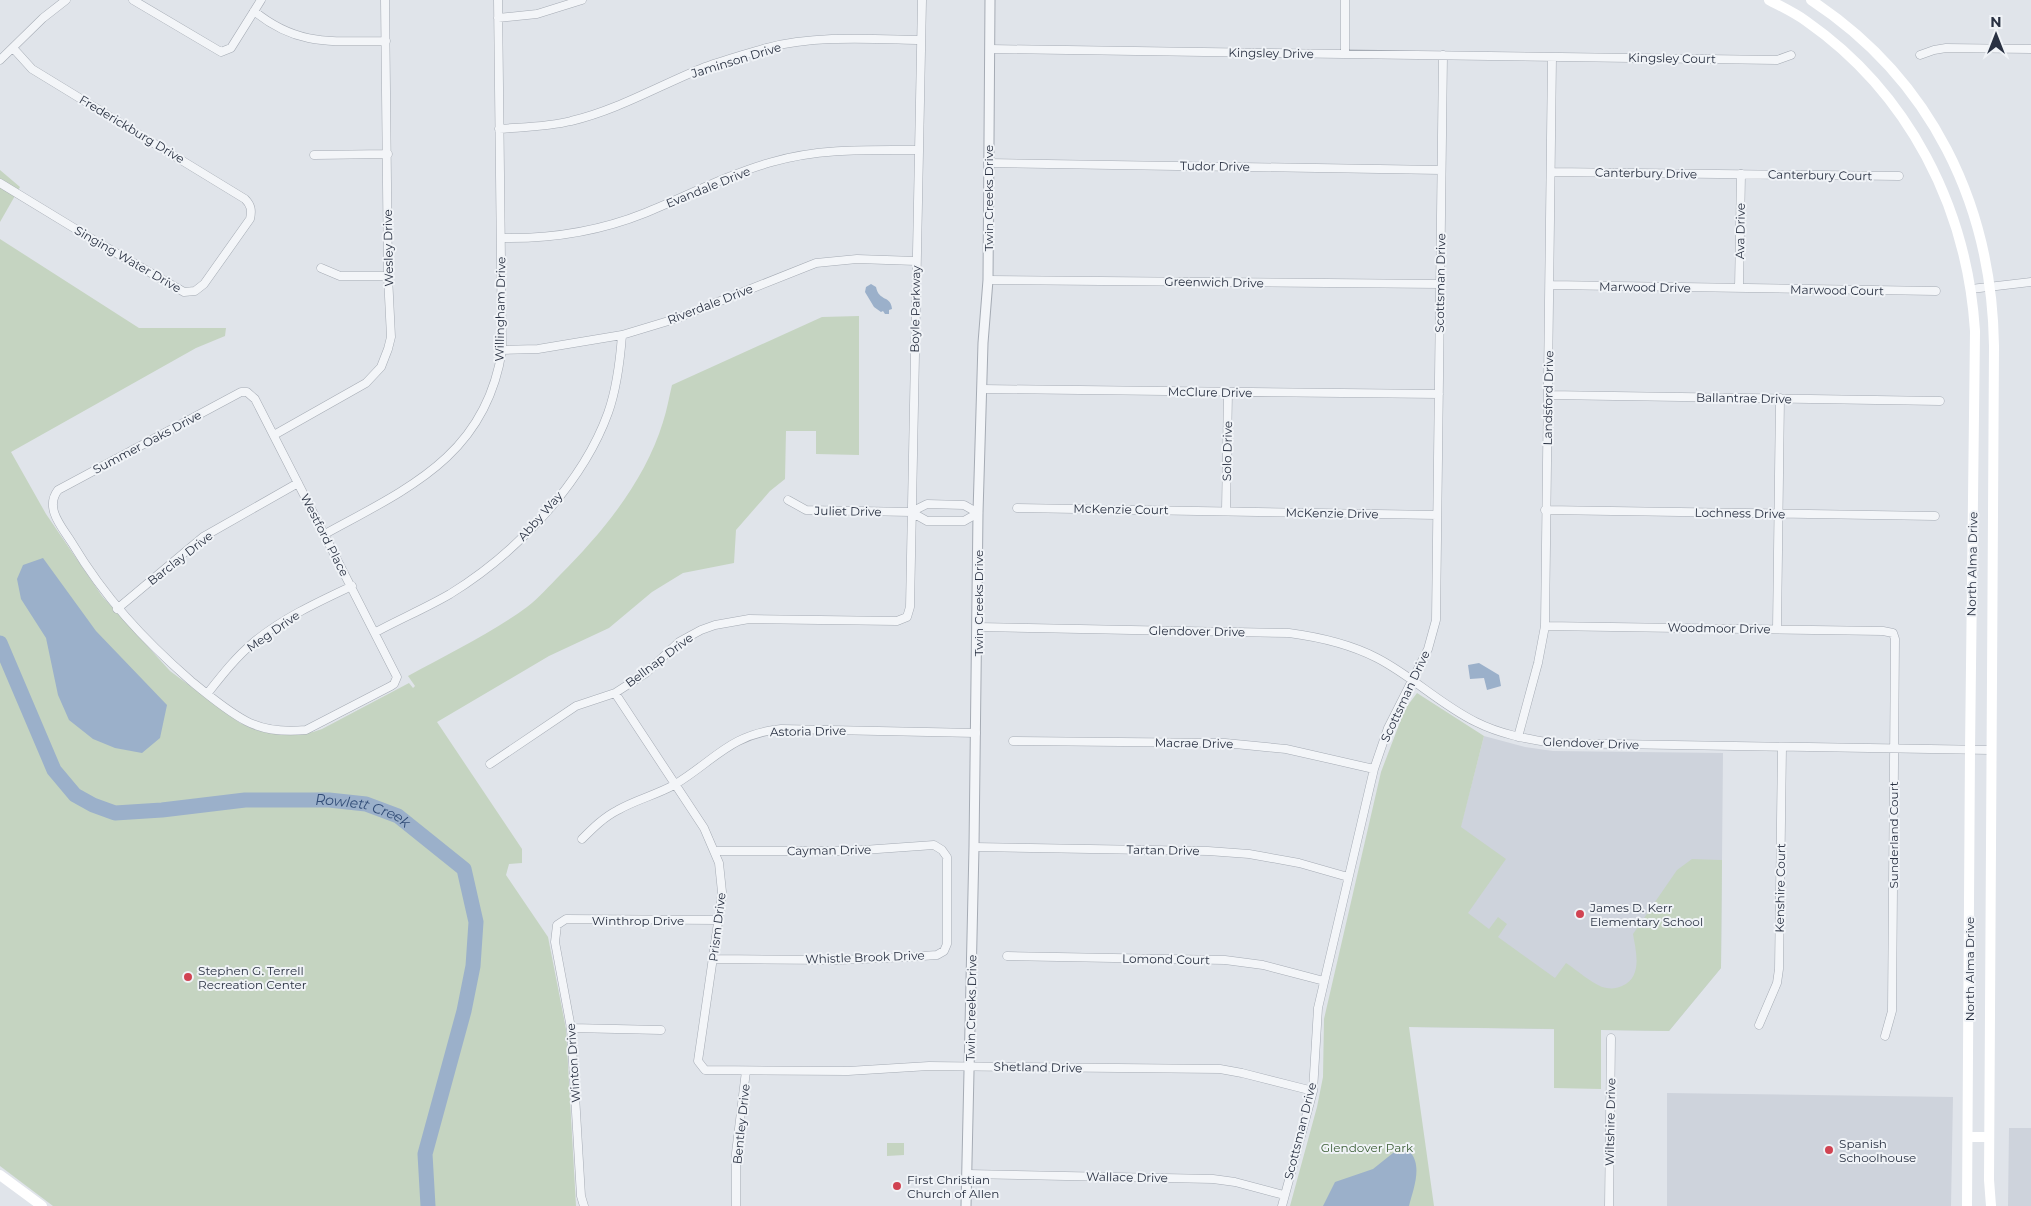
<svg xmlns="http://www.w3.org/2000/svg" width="2031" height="1206" font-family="Montserrat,sans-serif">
<rect width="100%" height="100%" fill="#e0e4ea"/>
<!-- built -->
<path fill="#ced3dc" d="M1484,736L1525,747L1553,751L1723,753L1721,968L1669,1031L1409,1027Z
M1667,1093L1953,1097L1951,1206H1667Z
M2009,1128H2031V1206H2008Z"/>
<!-- green -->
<path fill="#c5d4c1" d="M0,170L20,187L0,222Z
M0,239L139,328H226L225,336L196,348L11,452L46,514L102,596L170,671L240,723L256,730L274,734L293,735L313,732L322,729L409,683L413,688L415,686L408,676C448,654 490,634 527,607C539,598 549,586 560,575C603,532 645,481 663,422C667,410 669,397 672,385L822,317L859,316V455L816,454V431H786L785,479L770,491L736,530L734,563L683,573L652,592L609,628L549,656L437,722L522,849V863L509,864L506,875L548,937L566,1029L576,1206H53L0,1166Z
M1417,693L1484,736L1461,827L1506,859L1468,913L1489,929L1498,917L1507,924L1498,937L1555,978L1566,963C1578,971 1590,982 1602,987C1609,989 1616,989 1622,986C1643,977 1636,952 1633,934L1677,870L1692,859L1722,860L1721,968L1669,1031L1601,1030V1089L1554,1088V1029L1409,1027L1434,1206H1290L1317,1107L1323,1077L1324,1019L1381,772L1405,709Z
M887,1143H904V1155L887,1156Z"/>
<!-- water -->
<path fill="#9bb0ca" d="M871,284L876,287C879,302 891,295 892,309L889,310V314H885L883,311L881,312L874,307L865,292L866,287Z
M43,558L96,631L167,705L160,738L142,753L115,748L93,739L69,720L58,695L46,638L21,599L17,579L23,565Z
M1479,663L1499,675L1501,686L1487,690L1484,678L1470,679L1468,665Z
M1398,1149L1410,1152C1423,1166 1413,1190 1409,1206H1323L1335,1182L1373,1169Z"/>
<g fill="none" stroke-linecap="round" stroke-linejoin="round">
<!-- river -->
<path stroke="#9bb0ca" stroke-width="15" id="s1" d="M0,643L54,770L75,795L93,805L115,813L162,810L245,800H329L366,804L398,816L464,869L476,922L473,966L464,1011L425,1154L428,1206"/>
<defs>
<path id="minor" d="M133,0L221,52L231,48L261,0
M254,11C298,47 333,41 386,41
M498,18L537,14L582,0
M990,49L1777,60L1791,55
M1345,54V0
M1920,55L1934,50L1946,48L2031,49
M0,60L43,18L66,0
M499,129C523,127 548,127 571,121C618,110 660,85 705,67C724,60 746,54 766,48C816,35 870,39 921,40
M314,155L388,154
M988,163L1441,170
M1551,172L1899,176
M0,183L97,242L184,292L195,291L204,284L250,219C252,210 251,205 245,199L32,69L13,48
M501,238C549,239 600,231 645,213C687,196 729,174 772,162C820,148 869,150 919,150
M321,268L340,276H388
M988,280L1440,284
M1550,285L1936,291
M1739,288L1741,174
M1971,289L2031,282
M502,350L538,349L622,335L675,319L816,263L857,259L916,261
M982,389L1439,394
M241,392H247L255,399L397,677L394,684L391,686L306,730C286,732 265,731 246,721C227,711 208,695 191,681C143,639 105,598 72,543C62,527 44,508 58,490Z
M1548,395L1940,401
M274,435L366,383L381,367L388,349L391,337L388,276L385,0
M788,500L806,510L911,512L927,504L964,505L978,513
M1017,508L1437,515
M1226,510L1228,392
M1545,510L1935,516
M911,512L927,521H964L978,513
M325,534C409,488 486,455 502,350L498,0
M117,609L203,537L298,483
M1545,626L1883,631L1893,633L1895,639L1892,1011L1885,1036
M978,627L1289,633C1319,637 1350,644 1377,658C1412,676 1441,705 1476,722C1500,734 1526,739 1553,743L1990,750
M1777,629L1780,398
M376,632C400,619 426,608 450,594C515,554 582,485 608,413C617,388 620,362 622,335
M615,693L704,828L719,863L722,892L720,909L698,1061L705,1070L848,1071L929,1066L1220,1069L1242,1073L1313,1091
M207,694C222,675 236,657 254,642C283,618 318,602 352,586
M1518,737L1538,663L1545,626L1552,57
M1013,741L1225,743L1286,749L1374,769
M490,764L576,706L615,693L646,673L679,642L701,630L715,625L749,619L897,621L907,617L910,607L922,0
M582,839C593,828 604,817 618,810C635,800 656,795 674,785C714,761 730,734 781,729L976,733
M974,847L1208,851L1249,854L1299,863L1348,877
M1007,956L1225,960L1263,965L1324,981
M713,959L838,960L908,957L937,955L944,951L947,944V857L942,850L934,845L849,851H715
M1759,1025L1777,983L1779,969L1782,747
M571,1028L661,1030
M967,1174L1213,1179L1235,1182L1284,1195
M584,1206L581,1196L571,1028L555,942L557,925L566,919L718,920
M736,1206V1153L746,1071
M1282,1206L1313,1091L1318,1008L1374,769L1388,728L1428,649L1436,620L1443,55
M1609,1206L1611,1038"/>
<path id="tertiary" d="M966,1206L974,847L978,513L983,343L988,280L990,0"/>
</defs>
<!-- minor casing -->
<use href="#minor" stroke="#a5abb4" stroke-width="9"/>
<!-- tertiary casing -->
<use href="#tertiary" stroke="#a5abb4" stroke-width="11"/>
<!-- minor -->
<use href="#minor" stroke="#f3f5f8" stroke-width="8"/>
<!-- tertiary -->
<use href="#tertiary" stroke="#f3f5f8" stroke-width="9"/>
<!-- secondary -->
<path stroke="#fff" stroke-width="10" d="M1769,0C1782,7 1795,13 1806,21C1909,93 1967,207 1975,331L1970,750L1967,1206
M1811,0C1931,79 1992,204 1994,346L1989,1180L1991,1206
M1968,1137H1989
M0,1175L42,1206"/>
</g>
<!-- markers -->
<g fill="#d14352" stroke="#f0f3f7" stroke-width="2">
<circle cx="1580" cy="914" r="5"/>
<circle cx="188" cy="977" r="5"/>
<circle cx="1829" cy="1150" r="5"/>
<circle cx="897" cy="1186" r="5"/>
</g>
<g text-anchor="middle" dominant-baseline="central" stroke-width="4" stroke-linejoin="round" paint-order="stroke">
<!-- street labels -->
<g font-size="12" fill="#293142" stroke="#f0f3f7">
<text transform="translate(1271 53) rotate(1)">Kingsley Drive</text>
<text transform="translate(1672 58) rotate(1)">Kingsley Court</text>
<text transform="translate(736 60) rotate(-17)">Jaminson Drive</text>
<text transform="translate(132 129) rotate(31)">Frederickburg Drive</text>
<text transform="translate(1215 166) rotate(1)">Tudor Drive</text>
<text transform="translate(1646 173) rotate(1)">Canterbury Drive</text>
<text transform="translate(1820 175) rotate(1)">Canterbury Court</text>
<text transform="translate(708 187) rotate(-22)">Evandale Drive</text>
<text transform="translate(988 198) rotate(-90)">Twin Creeks Drive</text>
<text transform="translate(1740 231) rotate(-89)">Ava Drive</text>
<text transform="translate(388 248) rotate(-91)">Wesley Drive</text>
<text transform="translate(128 259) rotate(30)">Singing Water Drive</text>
<text transform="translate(1214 282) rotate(1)">Greenwich Drive</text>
<text transform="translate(1440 283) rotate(-89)">Scottsman Drive</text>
<text transform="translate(1645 287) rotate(1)">Marwood Drive</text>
<text transform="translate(1837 290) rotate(1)">Marwood Court</text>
<text transform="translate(710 304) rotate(-21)">Riverdale Drive</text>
<text transform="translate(500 309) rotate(-89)">Willingham Drive</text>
<text transform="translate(915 309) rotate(-89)">Boyle Parkway</text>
<text transform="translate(1210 392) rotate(1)">McClure Drive</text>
<text transform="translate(1548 398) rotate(-89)">Landsford Drive</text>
<text transform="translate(1744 398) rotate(1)">Ballantrae Drive</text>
<text transform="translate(147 442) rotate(-28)">Summer Oaks Drive</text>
<text transform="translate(1227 451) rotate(-89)">Solo Drive</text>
<text transform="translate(1121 509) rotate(1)">McKenzie Court</text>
<text transform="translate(848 511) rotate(1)">Juliet Drive</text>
<text transform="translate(1332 513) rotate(1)">McKenzie Drive</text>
<text transform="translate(1740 513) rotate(1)">Lochness Drive</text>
<text transform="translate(540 516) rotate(-49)">Abby Way</text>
<text transform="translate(325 535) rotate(63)">Westford Place</text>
<text transform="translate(180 558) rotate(-38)">Barclay Drive</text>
<text transform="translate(1972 564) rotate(-89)">North Alma Drive</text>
<text transform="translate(978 603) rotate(-90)">Twin Creeks Drive</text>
<text transform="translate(1719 628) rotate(1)">Woodmoor Drive</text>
<text transform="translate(273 631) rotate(-35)">Meg Drive</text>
<text transform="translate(1197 631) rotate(1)">Glendover Drive</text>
<text transform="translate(659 660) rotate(-37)">Bellnap Drive</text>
<text transform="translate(1405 696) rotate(-65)">Scottsman Drive</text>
<text transform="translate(808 731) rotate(-1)">Astoria Drive</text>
<text transform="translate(1194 743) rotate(1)">Macrae Drive</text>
<text transform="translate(1591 743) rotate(2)">Glendover Drive</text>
<text transform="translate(1893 835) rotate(-90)">Sunderland Court</text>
<text transform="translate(829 850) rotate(-1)">Cayman Drive</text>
<text transform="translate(1163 850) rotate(1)">Tartan Drive</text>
<text transform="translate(1780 888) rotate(-89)">Kenshire Court</text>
<text x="638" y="920">Winthrop Drive</text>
<text transform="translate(717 927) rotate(-83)">Prism Drive</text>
<text transform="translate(865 957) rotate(-2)">Whistle Brook Drive</text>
<text transform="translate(1166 959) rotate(1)">Lomond Court</text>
<text transform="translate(1969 969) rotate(-90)">North Alma Drive</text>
<text transform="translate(971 1008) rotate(-89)">Twin Creeks Drive</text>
<text transform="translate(573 1063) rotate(-94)">Winton Drive</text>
<text transform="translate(1038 1067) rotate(1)">Shetland Drive</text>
<text transform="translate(1610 1122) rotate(-89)">Wiltshire Drive</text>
<text transform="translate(741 1124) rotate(-84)">Bentley Drive</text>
<text transform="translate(1300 1131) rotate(-76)">Scottsman Drive</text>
<text transform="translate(1127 1177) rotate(1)">Wallace Drive</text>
</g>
<!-- poi labels -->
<g font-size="12" fill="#293142" stroke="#f0f3f7" text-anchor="start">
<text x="1590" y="907">James D. Kerr<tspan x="1590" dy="14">Elementary School</tspan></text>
<text x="198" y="970">Stephen G. Terrell<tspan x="198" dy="14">Recreation Center</tspan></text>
<text x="1839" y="1143">Spanish<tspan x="1839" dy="14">Schoolhouse</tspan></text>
<text x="907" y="1179">First Christian<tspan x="907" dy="14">Church of Allen</tspan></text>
</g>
<!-- park labels -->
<g font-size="12" fill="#3b5e35" stroke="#f0f3f7">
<text x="1367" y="1147">Glendover Park</text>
</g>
<!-- water labels -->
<g font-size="14" font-style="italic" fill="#324d77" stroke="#f0f3f7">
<text stroke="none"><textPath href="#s1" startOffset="465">Rowlett Creek</textPath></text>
</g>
</g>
<!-- north arrow -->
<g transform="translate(1996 35)" stroke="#f0f3f7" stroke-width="4" paint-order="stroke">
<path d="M0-4L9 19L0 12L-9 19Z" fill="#293142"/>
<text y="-8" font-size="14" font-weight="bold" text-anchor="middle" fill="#293142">N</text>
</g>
</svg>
